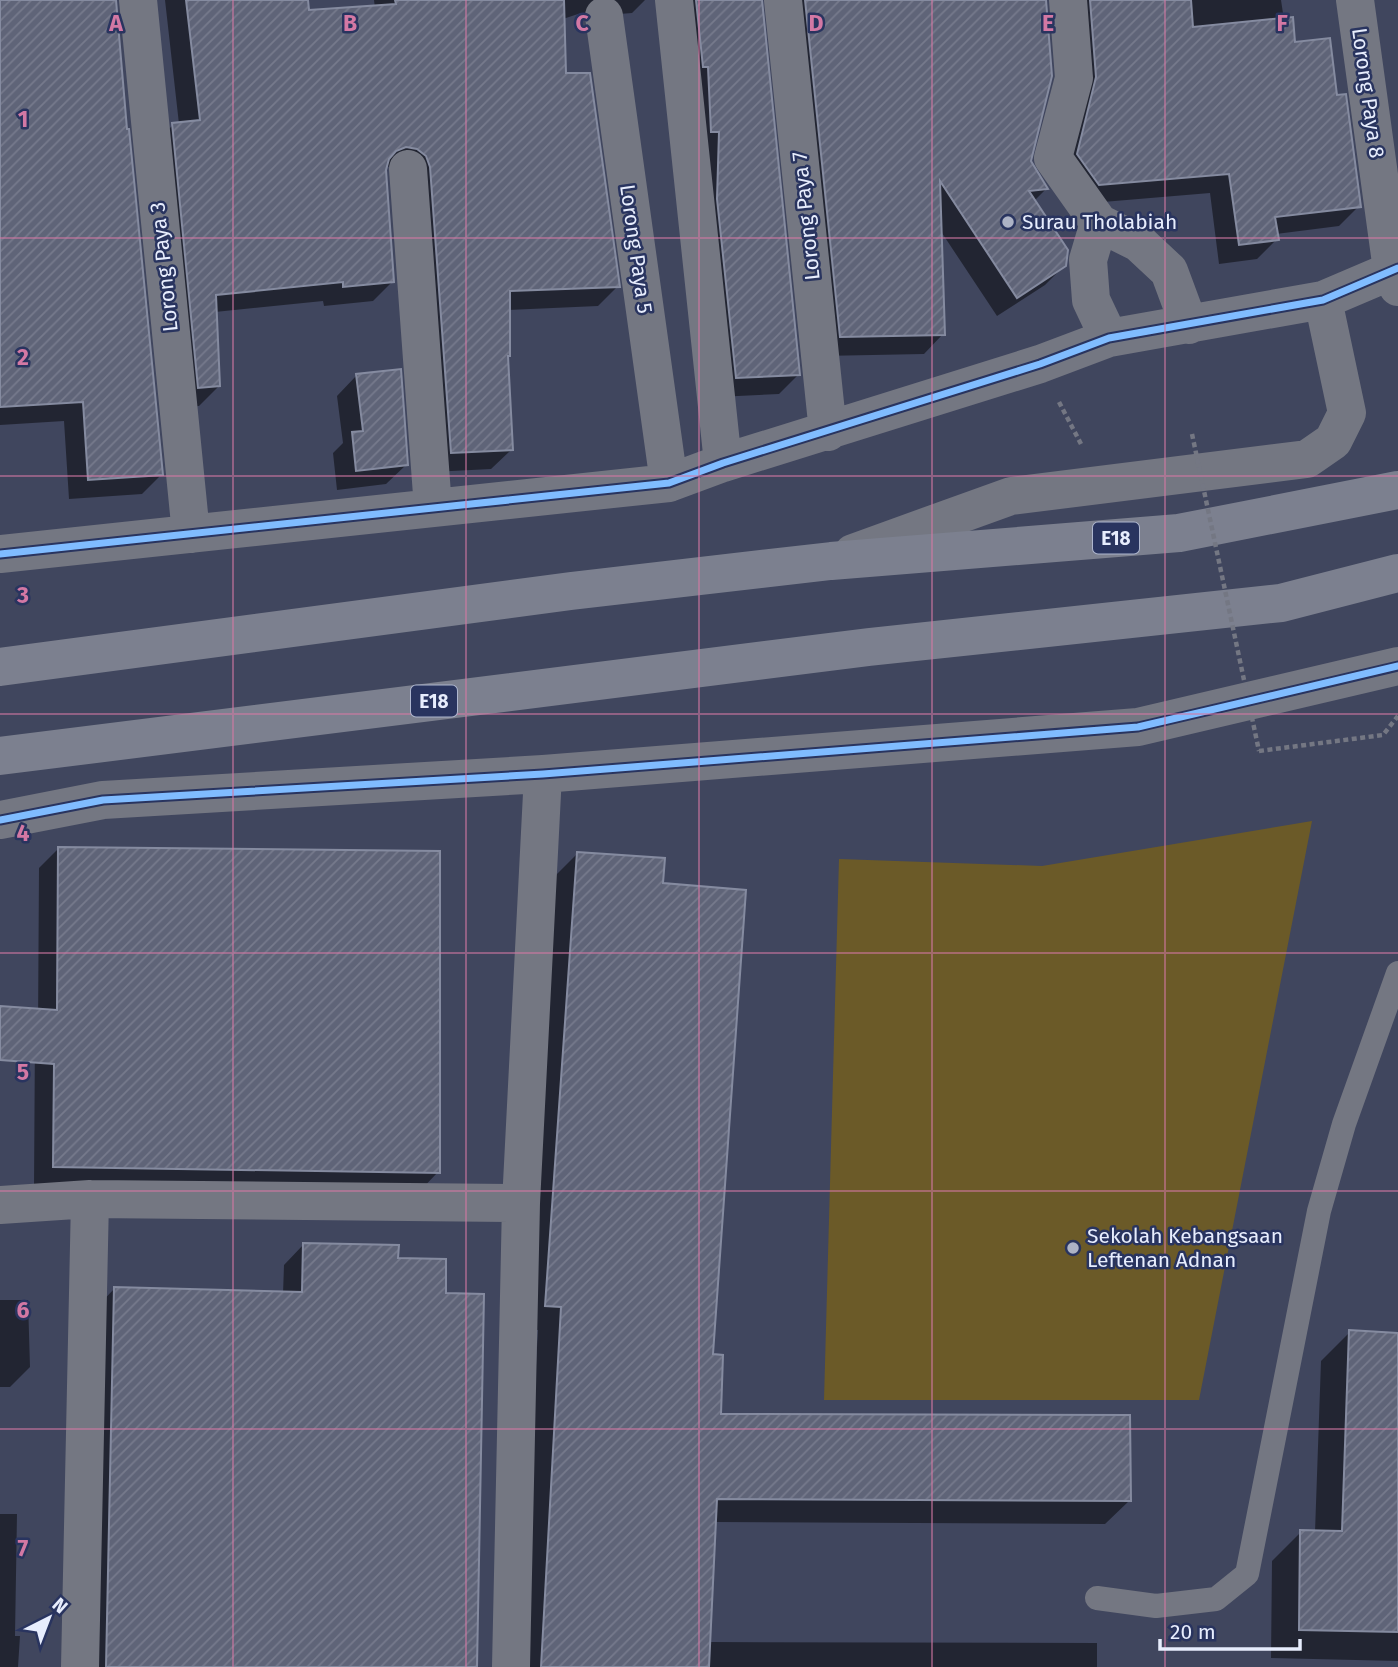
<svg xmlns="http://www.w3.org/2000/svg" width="1398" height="1667" font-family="'Fira Sans',sans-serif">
<defs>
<pattern id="building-hatch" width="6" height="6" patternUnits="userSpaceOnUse" patternTransform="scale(1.75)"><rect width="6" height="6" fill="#5f6478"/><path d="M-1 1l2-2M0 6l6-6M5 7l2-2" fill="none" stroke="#767a8c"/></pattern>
</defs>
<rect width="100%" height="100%" fill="#40465e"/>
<!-- grass -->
<path fill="#6b5a28" d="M1312,821L1199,1400H824L839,859L1042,866Z"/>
<!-- shadow -->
<path fill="#0007" d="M0,0H115L125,131L161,475L142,494L69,499L64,421L0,425Z
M165,0H306L333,211L375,8L374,0H645L632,13L594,16L581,13L563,19L564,75L618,286L598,306L508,310L506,358L511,450L491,469L432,472L397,168L385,166L393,281L373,301L324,306L323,301L215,312L219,386L199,406L179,407L153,145L173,125L179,124Z
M664,0H760L798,375L779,394L717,397Z
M773,0H1045L1030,162L1046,189L1034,201L1065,265L1045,285L997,316L940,230L943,334L924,354L821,356Z
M1058,0H1281L1284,20L1294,44L1335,97L1359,206L1339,226L1276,234L1277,239L1257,259L1219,264L1210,193L1079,204L1058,174Z
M356,376L406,465L386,484L337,490L333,453L343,443L337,396Z
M58,849L438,1172L419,1192L34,1186L35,1031L38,1029L39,868Z
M577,854L662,885L719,1415L1129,1501L1105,1524L714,1522L709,1642L1097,1643V1667H519L538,1330L522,1329L554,877Z
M303,1245L396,1259L444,1295L476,1667H87L95,1309L114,1289L283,1294L284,1265Z
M0,1300H28L30,1367L10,1387H0Z
M1350,1332L1398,1334V1661L1271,1658L1272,1561L1301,1532H1315L1321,1361Z
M0,1514H17L15,1636H20L18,1667H0Z"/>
<!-- building -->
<path fill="url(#building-hatch)" stroke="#858ba0" stroke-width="2" d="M0,0H116L127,129H129L163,475L88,480L83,402L0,407Z
M186,0H308L309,10L396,4L395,0H564L566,73H590L620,287L510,291V356H508L513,450L451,453L430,167L426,156L417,149L406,147L396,151L389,159L386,170L394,282L343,287V282L216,295L220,386L198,388L172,123L200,120Z
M696,0H762L800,375L736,378L717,199L719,132H711L708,67H703Z
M805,0H1046L1052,76L1031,161L1048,189L1029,191L1068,250L1066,266L1017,298L940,181L945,335L840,337Z
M1090,0H1191L1193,27L1293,17L1295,42L1330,38L1337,95L1346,94L1361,207L1275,217L1279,240L1239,245L1229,174L1099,185L1077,154L1096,77Z
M401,369L408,465L356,471L352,432L363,431L356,374Z
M58,847L440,851V1173L53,1167L54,1064L0,1060V1006L57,1010Z
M577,852L665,858L663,883L746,890L713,1354L723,1355L721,1414L1130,1415L1131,1501L717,1499L709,1667H541L561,1307L545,1306Z
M303,1243L399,1245L398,1258L446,1259V1293L484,1294L477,1667H106L114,1287L302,1292Z
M1349,1330L1398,1333V1632L1299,1630L1300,1530L1342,1531Z"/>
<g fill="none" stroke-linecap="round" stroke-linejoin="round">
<!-- path -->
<path stroke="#747783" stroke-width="4.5" stroke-dasharray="5 3.5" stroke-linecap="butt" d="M1059,402L1081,444
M1259,751L1383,735L1398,716"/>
<!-- service -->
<path stroke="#747782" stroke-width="24" d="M1097,1598L1156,1606L1216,1599L1247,1574L1319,1211L1344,1124L1398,973"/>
<!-- minor -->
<path stroke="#747782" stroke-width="38" d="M138,0L191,534
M674,0L723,463
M783,0L828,432
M1068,0L1074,78L1053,158L1099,223L1088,260L1091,300L1109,338
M1355,0L1392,270L1398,287
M604,16L669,483
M408,169L433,508
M1099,223L1139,243L1169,271L1189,325
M853,553L1011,496L1307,459L1333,441L1347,413L1323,300
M0,554L669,483L723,463L1040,364L1109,338L1323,300L1398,268
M0,820L103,800L543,774L1138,727L1398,666
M0,1205L90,1199L521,1203
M80,1667L90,1199
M511,1667L521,1203L543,774"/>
<!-- motorway -->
<path stroke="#7c808f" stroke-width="38" d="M0,667L571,591L831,561L1179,533L1398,490
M0,756L869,647L1281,603L1398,573"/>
<!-- path-bridge -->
<path stroke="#747783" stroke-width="4.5" stroke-dasharray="5 3.5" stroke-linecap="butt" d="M1192,434L1259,751"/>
<defs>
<path id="cycleway" d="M0,554L669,483L723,463L1040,364L1109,338L1323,300L1398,268
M0,820L103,800L543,774L1138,727L1398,666"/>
</defs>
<!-- cycleway casing -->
<use href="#cycleway" stroke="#29345f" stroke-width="11"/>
<!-- cycleway -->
<use href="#cycleway" stroke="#80bcff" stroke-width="7"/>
</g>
<!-- grid -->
<path fill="none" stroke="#d378a4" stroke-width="2" stroke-opacity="0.55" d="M233,0V1667M466,0V1667M699,0V1667M932,0V1667M1165,0V1667M0,238H1398M0,476H1398M0,714H1398M0,953H1398M0,1191H1398M0,1429H1398"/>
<!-- markers -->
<g fill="#adb3c5" stroke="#29345f" stroke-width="2.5">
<circle cx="1008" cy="222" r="7"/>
<circle cx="1073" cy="1248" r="7"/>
</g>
<g text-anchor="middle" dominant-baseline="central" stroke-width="5" stroke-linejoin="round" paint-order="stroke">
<!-- shield labels -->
<g fill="#29345f" stroke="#aeb6ce" stroke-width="2">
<rect x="1093" y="522.5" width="46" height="31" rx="5"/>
<rect x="411" y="685.5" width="46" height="31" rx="5"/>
</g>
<g font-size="19" font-weight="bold" fill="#e7edfd">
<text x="1116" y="538">E18</text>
<text x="434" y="701">E18</text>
</g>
<!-- street labels -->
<g font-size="21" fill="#e7edfd" stroke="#29345f">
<text transform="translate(1368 93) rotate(82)">Lorong Paya 8</text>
<text transform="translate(806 216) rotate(-96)">Lorong Paya 7</text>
<text transform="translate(636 249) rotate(82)">Lorong Paya 5</text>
<text transform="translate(164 267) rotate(-96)">Lorong Paya 3</text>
</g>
<!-- poi labels -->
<g font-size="21" fill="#e7edfd" stroke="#29345f" text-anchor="start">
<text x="1022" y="222">Surau Tholabiah</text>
<text x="1087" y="1236">Sekolah Kebangsaan<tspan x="1087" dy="24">Leftenan Adnan</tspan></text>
</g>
</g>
<g font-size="23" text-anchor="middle" font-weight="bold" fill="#d378a4" stroke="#29345f" stroke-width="5" stroke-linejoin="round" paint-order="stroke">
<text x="116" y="31">A</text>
<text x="350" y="31">B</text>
<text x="582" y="31">C</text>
<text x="816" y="31">D</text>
<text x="1048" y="31">E</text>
<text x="1282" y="31">F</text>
<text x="23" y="127">1</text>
<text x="23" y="365">2</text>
<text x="23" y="603">3</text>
<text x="23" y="841">4</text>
<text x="23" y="1080">5</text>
<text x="23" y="1318">6</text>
<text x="23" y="1556">7</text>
</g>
<!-- north arrow -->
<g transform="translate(49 1618) rotate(42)" stroke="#29345f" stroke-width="5" paint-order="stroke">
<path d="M0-5L12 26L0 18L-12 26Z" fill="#e7edfd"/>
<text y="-10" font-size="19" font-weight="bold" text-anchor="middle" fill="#e7edfd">N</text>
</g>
<!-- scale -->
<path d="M1160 1639v10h140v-10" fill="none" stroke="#e7edfd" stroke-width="3.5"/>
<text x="1170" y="1639" font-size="21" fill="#e7edfd" stroke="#29345f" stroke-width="5" paint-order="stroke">20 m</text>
</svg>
